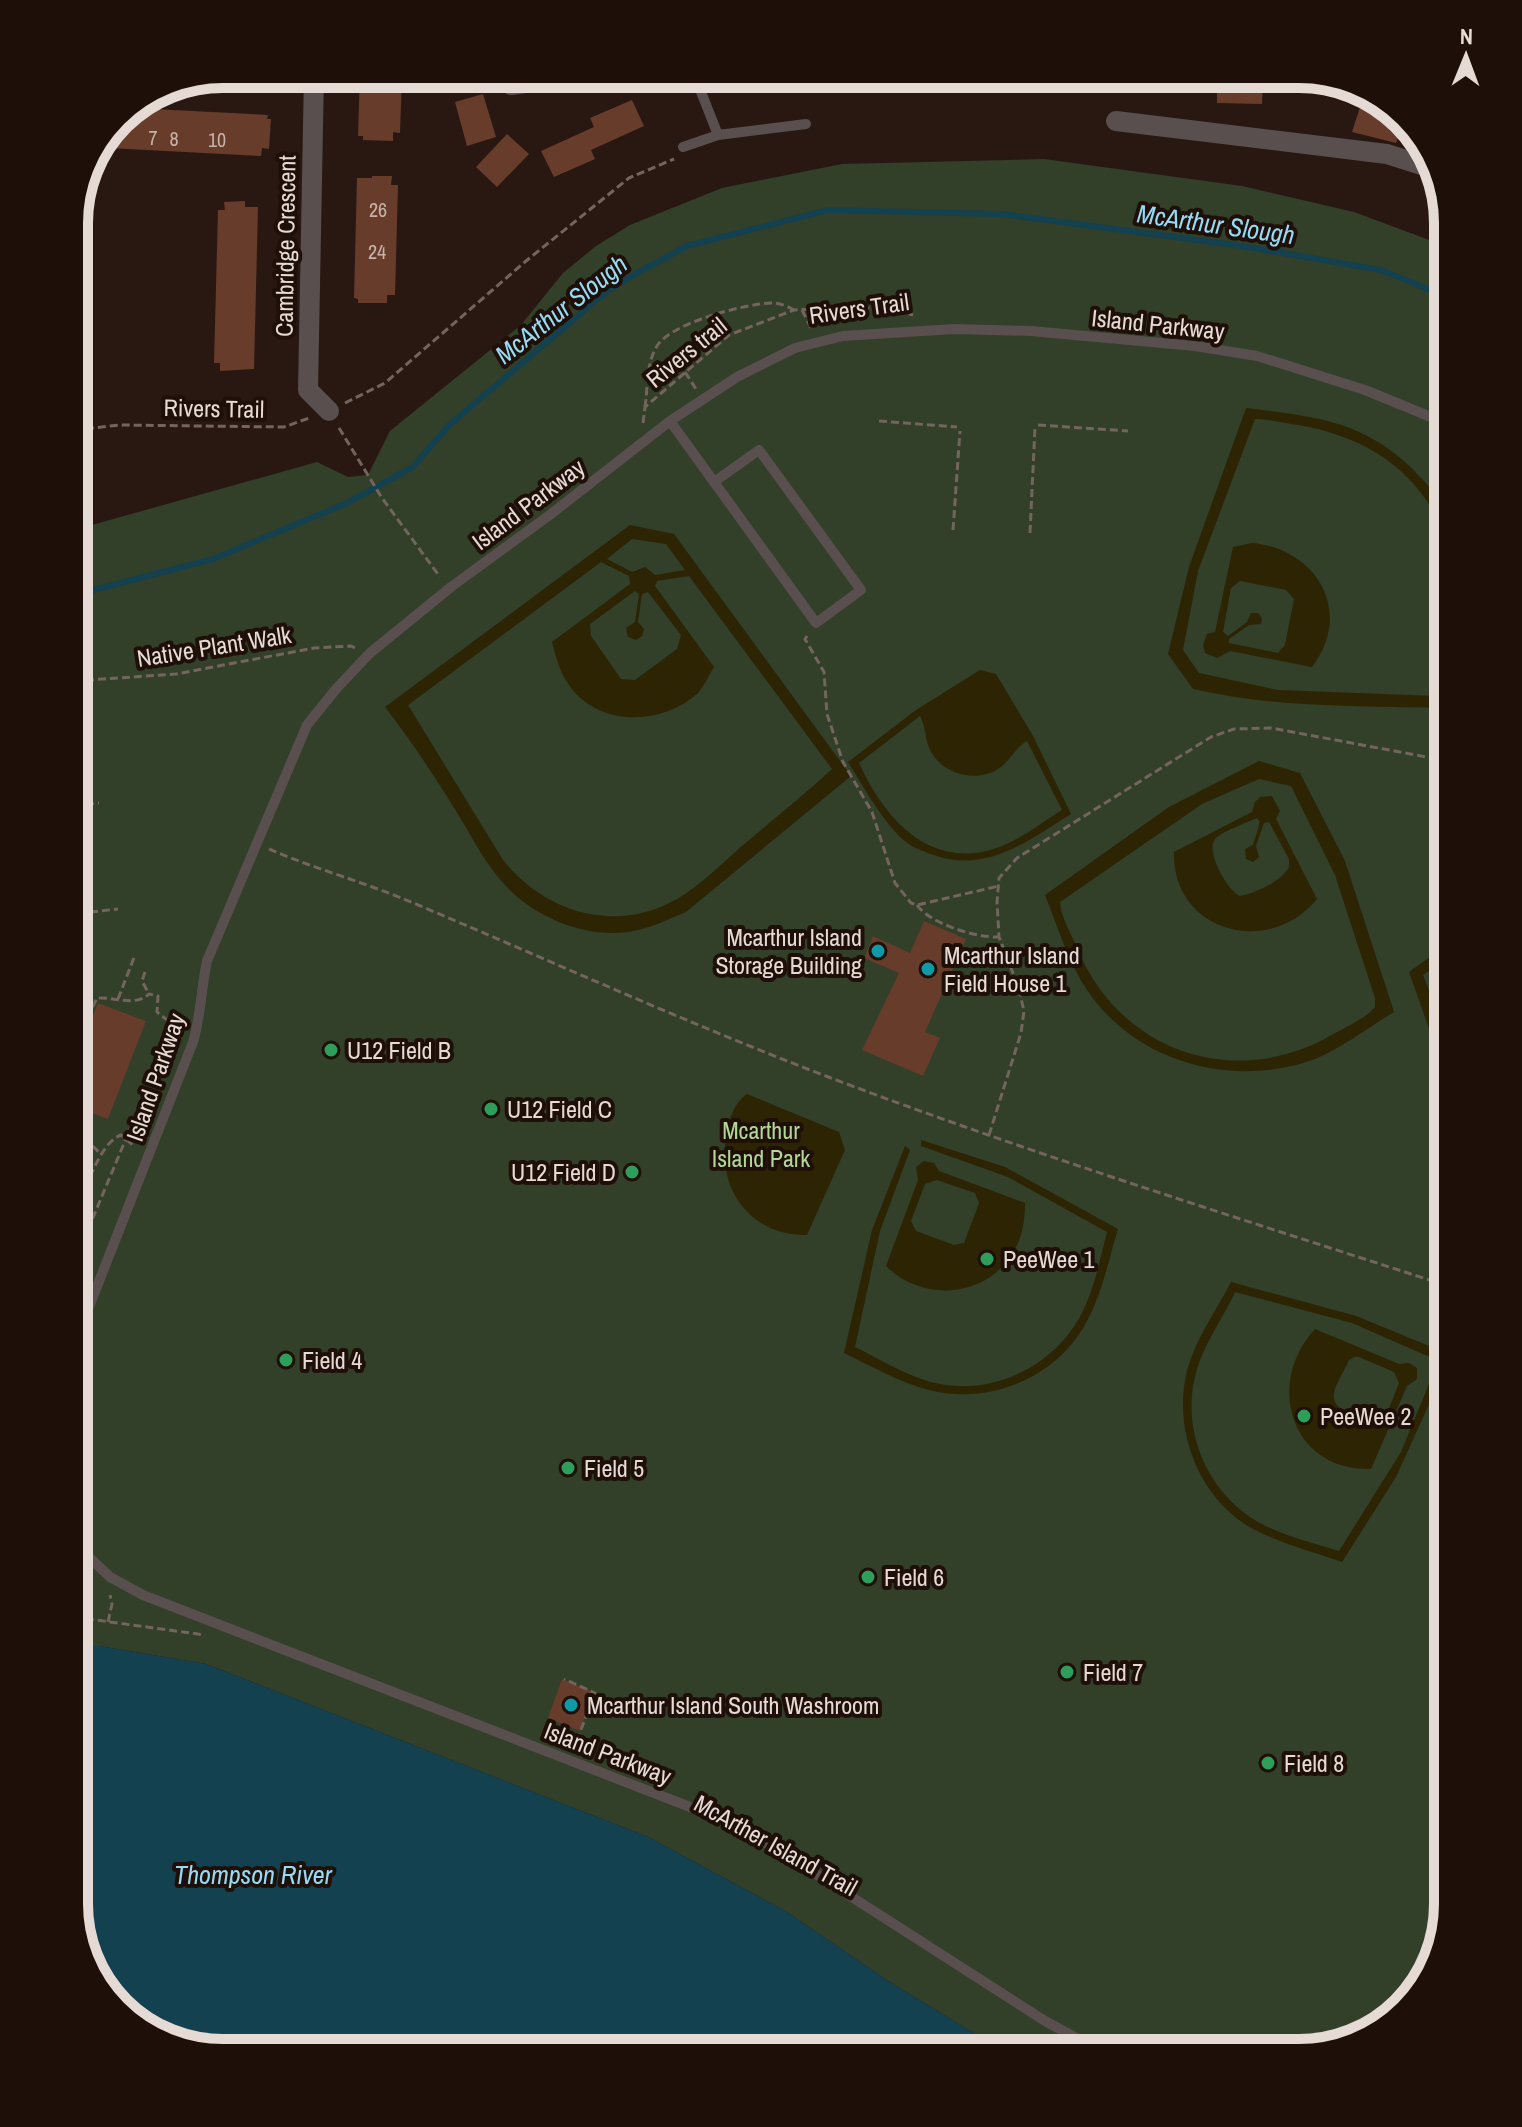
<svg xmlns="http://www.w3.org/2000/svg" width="1522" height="2127" font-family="'Archivo Narrow',sans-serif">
<rect width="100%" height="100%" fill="#291812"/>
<!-- green -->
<path fill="#323f29" d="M1044,159L1242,186L1354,212L1448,247V1905L1428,1978L1374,2033L1300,2053H1012L980,2037L888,1981L787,1912L648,1837L206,1664L99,1646H74V530L317,462L348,477L368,475L390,431L521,325L563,273L596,246L630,225L722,188L842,164Z
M74,332H86V420L74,421Z"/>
<!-- sand -->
<path fill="#2c2403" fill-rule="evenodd" d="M1246,408C1319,417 1370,421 1423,480C1443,502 1448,510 1448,540C1420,472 1369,437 1298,425C1284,423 1269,419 1255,419L1198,571L1183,650L1199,673L1278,690L1436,696L1439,693L1448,664V708C1362,706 1276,708 1193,689L1168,654L1189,567Z
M630,525L674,534L851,776L686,912C667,920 648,929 628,932C585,938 534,917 505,885C487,866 474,841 461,819C437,780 413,743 385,707ZM632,539L666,544L685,570L655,575L645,567L632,572L607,559ZM601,562L629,576L630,584L552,642C556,656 559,670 567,682C595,727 661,727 698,693C704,686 709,675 714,667L655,586L657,581L689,576L832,769C805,794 776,817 748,841C725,860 703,884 677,899C616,934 545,913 503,860L408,705ZM635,591L639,594L635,622L626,628L628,637L636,640L642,636L644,629L638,622L642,594L648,592L681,635L677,649L635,680L621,679L591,636L590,624Z
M1252,543C1317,549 1354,612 1312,667L1230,651L1217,658L1205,653L1203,645L1207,634L1215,632L1233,547ZM1240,581L1286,590L1294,599L1285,645L1278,653L1229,643V639L1249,625L1261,624L1262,618L1258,613H1251L1247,622L1228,636L1223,632L1231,588Z
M980,670L996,674L1033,736L1071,814C1029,840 987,874 934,855C921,851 907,845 897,834C878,813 863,786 848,762L916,710ZM920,716C925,725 925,735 928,745C938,774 977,785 1001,767C1011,759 1016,747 1027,741L1062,810C1041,823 1020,840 997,848C929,871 884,818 859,763Z
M1259,761L1300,773L1345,861L1394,1012C1369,1027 1342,1048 1315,1059C1234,1089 1136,1063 1087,990C1068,962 1058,927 1045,895L1169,807ZM1259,779L1291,786L1335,875L1375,998V1007C1366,1018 1348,1026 1335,1033C1237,1092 1120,1053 1077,948C1071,934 1061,917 1060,902L1202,804Z
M1272,796L1280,811L1276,819L1317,899C1269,958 1172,932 1174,852L1252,812L1255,802L1260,797ZM1257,818L1260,822L1253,845L1245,849L1246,859L1253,862L1259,857L1256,846L1264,823L1269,822L1289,859V867C1282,881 1256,893 1240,896C1228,891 1205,852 1215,839C1221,832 1248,822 1257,818Z
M1448,944V958L1423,975L1448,1040V1082L1409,972Z
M747,1094L839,1132L845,1150L807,1235C749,1236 715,1186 727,1132C730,1117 734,1103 747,1094Z
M921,1140L1005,1167L1118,1229C1109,1258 1103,1290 1089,1317C1061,1376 991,1406 929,1390C899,1382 871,1366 844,1353L872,1230L905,1146L910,1150L880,1231L855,1347C883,1361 915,1381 946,1385C1005,1393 1064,1358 1086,1304C1096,1281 1101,1255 1107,1232L1008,1177L921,1146Z
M924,1161L934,1163L939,1171L1025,1203C1025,1221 1022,1240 1011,1256C982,1299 921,1301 886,1266L918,1180L916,1167ZM937,1180L975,1193L979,1203L964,1243L954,1245L916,1231L911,1221L925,1184Z
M1231,1282L1356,1316L1439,1350L1432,1358L1352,1323L1235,1292C1223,1318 1205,1342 1197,1369C1179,1427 1206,1492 1258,1522C1283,1536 1313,1543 1339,1551L1401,1452L1436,1367H1446L1396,1477L1342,1562C1314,1552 1282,1544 1255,1530C1200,1501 1172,1431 1187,1371C1195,1340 1216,1311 1231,1282Z
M1315,1329L1399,1364L1409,1363L1417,1368V1379L1407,1386L1371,1469C1292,1472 1264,1384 1315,1329ZM1354,1357H1359L1394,1372L1399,1383L1384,1421L1380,1424C1371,1423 1363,1419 1355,1416C1319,1402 1337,1387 1349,1360Z"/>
<!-- water -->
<path fill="#144150" d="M74,1646H99L206,1664L648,1837L787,1912L888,1981L980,2037L1012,2053H213L148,2033L94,1979L74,1904Z"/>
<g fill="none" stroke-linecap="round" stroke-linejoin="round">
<!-- stream -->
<path stroke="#144150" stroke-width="6" d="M74,595L213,559L347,503L413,467L449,425L606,292L635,274L687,246L828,210L1002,214L1242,246L1381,270L1448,297"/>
</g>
<!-- building -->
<path fill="#673c2b" d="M360,74H402L400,133L393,132V141L363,140V136H358Z
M1151,74H1263L1262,104L1217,103V92L1151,91Z
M483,94L496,137L467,146L455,102Z
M632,100L644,126L591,150L595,159L554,177L541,151L594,127L590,118Z
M1361,104L1395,115L1424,144L1399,136L1396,143L1352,132Z
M134,108L268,115L267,119H271L269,149L262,148L261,156L108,148L109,142L101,141L124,111Z
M507,134L529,154L497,187L476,167Z
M372,176H392L391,185H398L395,295H387V303H358V299L354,298L357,178H372Z
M245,201V207H258L254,369L220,371V363H214L218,210H225L224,202Z
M924,921L966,939L925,1032L940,1038L923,1076L862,1050L899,973L864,958L873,936L910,953Z
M98,1003L146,1021L108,1119L78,1108L80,1101L74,1099V1063Z
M562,1679L594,1692L580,1731L548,1718Z"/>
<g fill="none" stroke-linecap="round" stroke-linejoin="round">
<!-- path -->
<path stroke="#73645e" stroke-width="3" stroke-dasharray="8 4" stroke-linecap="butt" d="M802,310L811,328
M685,372L696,389
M345,403L385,383L526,261L629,178L674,159
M645,407C648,387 646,364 657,346C671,323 744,304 771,303C780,303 787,306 794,310
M879,421L957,427
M643,423L645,407L729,335L794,310L853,307L890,309L913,315
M1038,425L1128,431
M339,428L382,498L440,577
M74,430L120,425L284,427L309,418
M953,530L960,431
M1030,533L1035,427
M807,636L805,639L824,672L827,714L843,762L872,812L895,883L911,903L917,905L999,886
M74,681L176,674L314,648L351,646L355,648
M74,805L99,803
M269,849C315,869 364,882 411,902C551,961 689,1024 831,1078C1034,1155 1242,1219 1448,1286
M917,905C930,924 977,938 999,937
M90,912L118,909
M74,969L90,912L80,896L78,844L74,826
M145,972L142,981L149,994
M118,999L135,955
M74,1037L80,1033L97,998C114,997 136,1007 149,994L158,996L157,1012L181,1031
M74,1116L85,1139L101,1154
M989,1135L1021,1033L1024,1011L1018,986L999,937L997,902L999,878L1017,858L1211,737L1234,729L1271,728L1448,761
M74,1222C83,1198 97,1144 121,1135L135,1147
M74,1263L161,1055L178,1034
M74,1617L205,1635
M108,1622L112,1604L110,1595
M562,1742L579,1735L595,1693L564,1679"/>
<!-- service -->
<path stroke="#594f4f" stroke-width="10" d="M718,135L806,124
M683,147L718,135L694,74
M670,421L714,482L759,450L861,590L816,623L714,482
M74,758L86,756
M74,1345L193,1042C201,1016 201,989 207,961L307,725L336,689L370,653L451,587L551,514L670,421L737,377L795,348L843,336L954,329L1031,331L1195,346L1257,356L1365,390L1448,424
M74,1543L110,1577L143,1595L721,1819L777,1849L1045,2021L1104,2053"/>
<!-- minor -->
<path stroke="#594f4f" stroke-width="20" d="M314,74L308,390L329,411
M511,85L588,74
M1116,121L1387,154L1434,169"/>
</g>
<!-- markers -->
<g fill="#0f9aa8" stroke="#1f0f09" stroke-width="3">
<circle cx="878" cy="951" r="8"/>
<circle cx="928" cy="969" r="8"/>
<circle cx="571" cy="1705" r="8"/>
</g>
<g fill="#2e9e5b" stroke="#1f0f09" stroke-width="3">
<circle cx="331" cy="1050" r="8"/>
<circle cx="491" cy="1109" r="8"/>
<circle cx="632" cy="1172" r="8"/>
<circle cx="987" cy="1259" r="8"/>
<circle cx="286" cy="1360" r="8"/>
<circle cx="1304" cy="1416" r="8"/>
<circle cx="568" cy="1468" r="8"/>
<circle cx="868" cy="1577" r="8"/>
<circle cx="1067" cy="1672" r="8"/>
<circle cx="1268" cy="1763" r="8"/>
</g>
<g text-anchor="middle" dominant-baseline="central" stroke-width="8" stroke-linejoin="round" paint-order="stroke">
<!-- number labels -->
<g font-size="20" fill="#c6b2aa">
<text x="153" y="137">7</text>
<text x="174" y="138">8</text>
<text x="217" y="139">10</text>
<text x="378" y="209">26</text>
<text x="377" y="251">24</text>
</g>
<!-- street labels -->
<g font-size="24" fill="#e6dad5" stroke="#1f0f09">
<text transform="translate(285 246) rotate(-89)">Cambridge Crescent</text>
<text transform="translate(859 308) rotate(-8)">Rivers Trail</text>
<text transform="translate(1158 324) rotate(6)">Island Parkway</text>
<text transform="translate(686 352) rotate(-39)">Rivers trail</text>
<text transform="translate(214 408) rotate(1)">Rivers Trail</text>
<text transform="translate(528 504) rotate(-37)">Island Parkway</text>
<text transform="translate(214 646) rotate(-9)">Native Plant Walk</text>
<text transform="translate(155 1077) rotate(-71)">Island Parkway</text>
<text transform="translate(608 1753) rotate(21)">Island Parkway</text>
<text transform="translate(776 1845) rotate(29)">McArther Island Trail</text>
</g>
<!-- poi labels -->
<g font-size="24" fill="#e6dad5" stroke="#1f0f09" text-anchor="start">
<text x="862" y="937" text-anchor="end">Mcarthur Island<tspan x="862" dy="28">Storage Building</tspan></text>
<text x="944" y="955">Mcarthur Island<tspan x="944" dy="28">Field House 1</tspan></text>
<text x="347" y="1050">U12 Field B</text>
<text x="507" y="1109">U12 Field C</text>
<text x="616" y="1172" text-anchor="end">U12 Field D</text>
<text x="1003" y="1259">PeeWee 1</text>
<text x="302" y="1360">Field 4</text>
<text x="1320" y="1416">PeeWee 2</text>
<text x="584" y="1468">Field 5</text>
<text x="884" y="1577">Field 6</text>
<text x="1083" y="1672">Field 7</text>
<text x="587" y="1705">Mcarthur Island South Washroom</text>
<text x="1284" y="1763">Field 8</text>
</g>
<!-- park labels -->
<g font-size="24" fill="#b1d896" stroke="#1f0f09">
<text x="761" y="1130">Mcarthur<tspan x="761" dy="28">Island Park</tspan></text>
</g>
<!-- water labels -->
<g font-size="26" font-style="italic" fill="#96dbf6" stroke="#1f0f09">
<text transform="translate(1216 224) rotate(8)">McArthur Slough</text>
<text transform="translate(561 309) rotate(-38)">McArthur Slough</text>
<text x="253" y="1874">Thompson River</text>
</g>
</g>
<!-- crop -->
<path d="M0 0H1522V2127H0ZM223 88H1299A135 135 0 0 1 1434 223V1904A135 135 0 0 1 1299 2039H223A135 135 0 0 1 88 1904V223A135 135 0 0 1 223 88Z" fill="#1f0f09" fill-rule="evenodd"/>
<path fill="none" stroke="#e6dad5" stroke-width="10" d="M223 88H1299A135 135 0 0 1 1434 223V1904A135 135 0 0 1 1299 2039H223A135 135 0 0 1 88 1904V223A135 135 0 0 1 223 88Z"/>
<!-- north arrow -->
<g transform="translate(1466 56) rotate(1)" stroke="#1f0f09" stroke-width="6" paint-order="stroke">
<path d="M0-6L14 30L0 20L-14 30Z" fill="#e6dad5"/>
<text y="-12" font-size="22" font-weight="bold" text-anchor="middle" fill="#e6dad5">N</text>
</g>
</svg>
